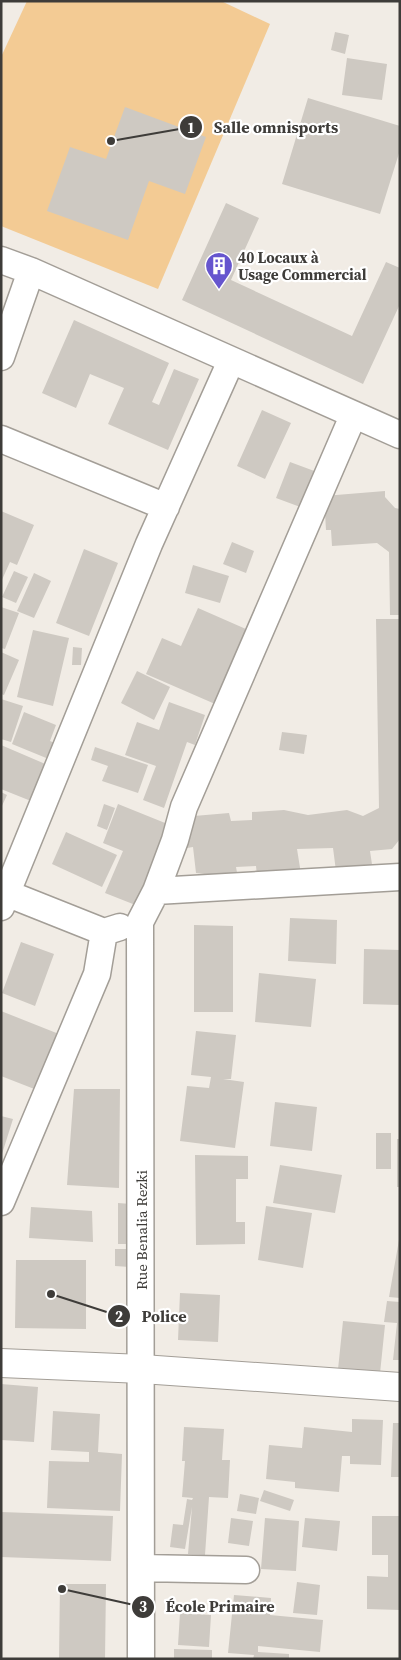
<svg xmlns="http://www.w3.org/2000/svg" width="401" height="1660" font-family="'Source Serif 4',serif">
<rect width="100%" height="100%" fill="#f1ece5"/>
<!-- green -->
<path fill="#f3cb94" d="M27,1H221L270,24L158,289L1,226V57Z"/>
<!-- building -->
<path fill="#cec9c2" d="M335,32L349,35L345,54L331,50Z
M347,58L387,64L382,100L342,95Z
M308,98L400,126V150L380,214L282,184Z
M125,107L206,137L185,194L149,181L128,240L47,211L70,147L106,159Z
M226,203L259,218L231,280L352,336L386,262L400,268V304L363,384L182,300Z
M74,320L169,363L152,402L159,405L174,369L199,379L168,450L108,424L124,388L90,374L76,408L42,393Z
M262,410L291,423L265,479L237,466Z
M290,462L317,472L303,508L276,498Z
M385,491V497L395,508L400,509V615H390L389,552L377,543L332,546L331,530H326L324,496Z
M1,511L34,525L17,565L10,562L1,582Z
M232,542L254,551L246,573L223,564Z
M84,549L118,563L89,636L56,623Z
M193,565L229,576L220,603L185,593Z
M14,571L28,577L16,603L2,597Z
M34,573L51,581L34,618L17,611Z
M1,607L19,613L5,649L1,648Z
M198,608L255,633L222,707L146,674L162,638L181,646Z
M376,619H400V839L392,849L370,851L373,871H336L333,848L297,849L301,874L257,876L256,866L236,867L238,878L196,873L193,847L181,849L194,816L229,813L231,821L252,820V812L284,810L308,815L347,810L363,816L379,808Z
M33,630L69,638L53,706L17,697Z
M73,647L82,648L81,665H72Z
M1,652L19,660L4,695L1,694Z
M137,671L170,687L154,720L121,703Z
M1,699L23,706L11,742L1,739Z
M169,702L205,715L195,745L187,742L164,808L143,800L156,766L125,755L137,722L159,730Z
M24,712L56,725L50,741L62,746L56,762L12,744Z
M282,732L307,735L304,754L279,750Z
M1,745L57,769L41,805L1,789Z
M95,747L148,765L138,793L102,781L108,766L91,760Z
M1,792L7,795L1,808Z
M104,804L115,808L107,830L97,826Z
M118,804L175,827L143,908L105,893L123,851L103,843Z
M66,832L117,855L102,887L52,864Z
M290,918L337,920L336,964L288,961Z
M194,925L233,926V1012H194Z
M21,942L54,954L35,1006L2,993Z
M364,949L400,950V1005L363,1004Z
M259,973L316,979L311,1027L255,1022Z
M1,1011L64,1036L42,1092L1,1076Z
M196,1031L236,1035L231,1079H223L244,1082L235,1148L180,1141L187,1086L209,1088L211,1077L191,1075Z
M74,1089H120L119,1188L67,1185Z
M275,1102L317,1107L312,1151L270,1146Z
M1,1116L13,1119L2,1154H1Z
M376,1133H391V1169H376Z
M397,1139H400V1187H397Z
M195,1155L248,1156V1179H236V1222H245V1244L196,1245Z
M280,1165L342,1175L335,1213L273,1203Z
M118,1203L131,1204L130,1244H118Z
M266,1206L312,1213L303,1268L258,1260Z
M31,1207L92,1211L93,1242L29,1238Z
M399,1240H400V1298L389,1297Z
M115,1249H131L130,1267L115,1266Z
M16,1260H86V1329L15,1328Z
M180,1293L220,1295L218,1342L178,1340Z
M387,1301L400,1302V1360H393L397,1323L384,1322Z
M343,1321L385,1325L379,1383L337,1379Z
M1,1384L38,1387L34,1442L1,1440Z
M53,1411L100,1414L98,1452L122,1454L120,1511L47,1508L49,1461L89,1462V1452L51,1450Z
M352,1419L383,1420L381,1465L350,1464V1448V1456H342L339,1492L295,1488V1482L266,1479L269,1445L302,1448L304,1427L352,1432Z
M393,1423H400V1477H391Z
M184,1427L224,1429L222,1460H230L228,1498L209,1497L205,1555L188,1554L192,1507L185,1549L170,1547L173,1524L183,1525L187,1499L192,1500L193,1498L182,1497L185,1461H182Z
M264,1490L294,1500L290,1511L260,1501Z
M240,1494L259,1498L256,1514L237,1511Z
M1,1512L113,1516L111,1561L1,1557Z
M372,1516H400V1610L367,1609V1576L388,1577V1555H372Z
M231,1518L253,1521L249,1546L228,1543Z
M265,1518L299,1521L296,1571L261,1569Z
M305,1518L340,1521L337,1551L302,1547Z
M297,1582L320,1585L317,1615L293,1613Z
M60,1584H106L105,1659H59Z
M234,1595L271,1598L270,1615L323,1620L320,1652L258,1646V1652L289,1654V1659H253L254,1655L228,1653Z
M180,1613L211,1615L209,1647L178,1645Z
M174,1649L212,1650V1659H174Z"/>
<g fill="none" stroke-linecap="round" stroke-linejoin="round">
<defs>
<path id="street" d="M1,260L31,271L400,435
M1,357L31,271
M1,439L166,507
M1,891L104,932L120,927
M156,891L400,877
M1,907L149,544L231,361
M1,1202L97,974L104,932
M141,1568L246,1570
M141,1659L140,922L156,891L175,840L184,807L353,416"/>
<path id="secondary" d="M1,1363L142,1369L400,1387"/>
</defs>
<!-- street casing -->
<use href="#street" stroke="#a39e97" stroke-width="29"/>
<!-- secondary casing -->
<use href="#secondary" stroke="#a39e97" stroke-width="30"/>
<!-- street -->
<use href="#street" stroke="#fff" stroke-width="26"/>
<!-- secondary -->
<use href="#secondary" stroke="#fff" stroke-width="28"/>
</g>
<!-- icons -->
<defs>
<symbol id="building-pin" viewBox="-11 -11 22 30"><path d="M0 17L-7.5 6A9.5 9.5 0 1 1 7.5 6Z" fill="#6655ce" stroke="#fff"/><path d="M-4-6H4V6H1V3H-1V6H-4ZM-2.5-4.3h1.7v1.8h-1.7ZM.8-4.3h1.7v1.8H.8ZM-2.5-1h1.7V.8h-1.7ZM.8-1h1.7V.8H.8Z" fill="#fff"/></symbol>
</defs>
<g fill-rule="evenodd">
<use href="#building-pin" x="203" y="250" width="32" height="43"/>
</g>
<g text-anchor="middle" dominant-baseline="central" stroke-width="4.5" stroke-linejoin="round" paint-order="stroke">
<!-- poi labels -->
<g font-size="15" font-weight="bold" fill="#3e3c39" stroke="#fff" text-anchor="start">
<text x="238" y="257">40 Locaux à<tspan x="238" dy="17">Usage Commercial</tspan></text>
</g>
<!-- street labels -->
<g font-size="15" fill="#3e3c39" stroke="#fff">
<text transform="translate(141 1230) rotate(-90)">Rue Benalia Rezki</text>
</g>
</g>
<!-- callouts -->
<path fill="none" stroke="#3e3c39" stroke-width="2" d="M111 141L191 127M51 1294L119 1316M62 1589L143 1607"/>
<g fill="#3e3c39" stroke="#fff" stroke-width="2">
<circle cx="111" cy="141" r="5"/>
<circle cx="51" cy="1294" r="5"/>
<circle cx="62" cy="1589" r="5"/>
<circle cx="191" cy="127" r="12"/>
<circle cx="119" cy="1316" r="12"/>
<circle cx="143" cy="1607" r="12"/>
</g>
<g font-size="15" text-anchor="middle" font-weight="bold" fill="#fff">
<text x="191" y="133">1</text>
<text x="119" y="1322">2</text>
<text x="143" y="1612">3</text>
</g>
<g font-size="16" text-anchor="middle" font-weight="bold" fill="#3e3c39" stroke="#fff" stroke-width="4.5" stroke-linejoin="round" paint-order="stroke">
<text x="276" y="133">Salle omnisports</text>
<text x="164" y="1322">Police</text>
<text x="220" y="1612">École Primaire</text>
</g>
<!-- border -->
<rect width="401" height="1660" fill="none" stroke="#3e3c39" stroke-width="5"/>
</svg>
